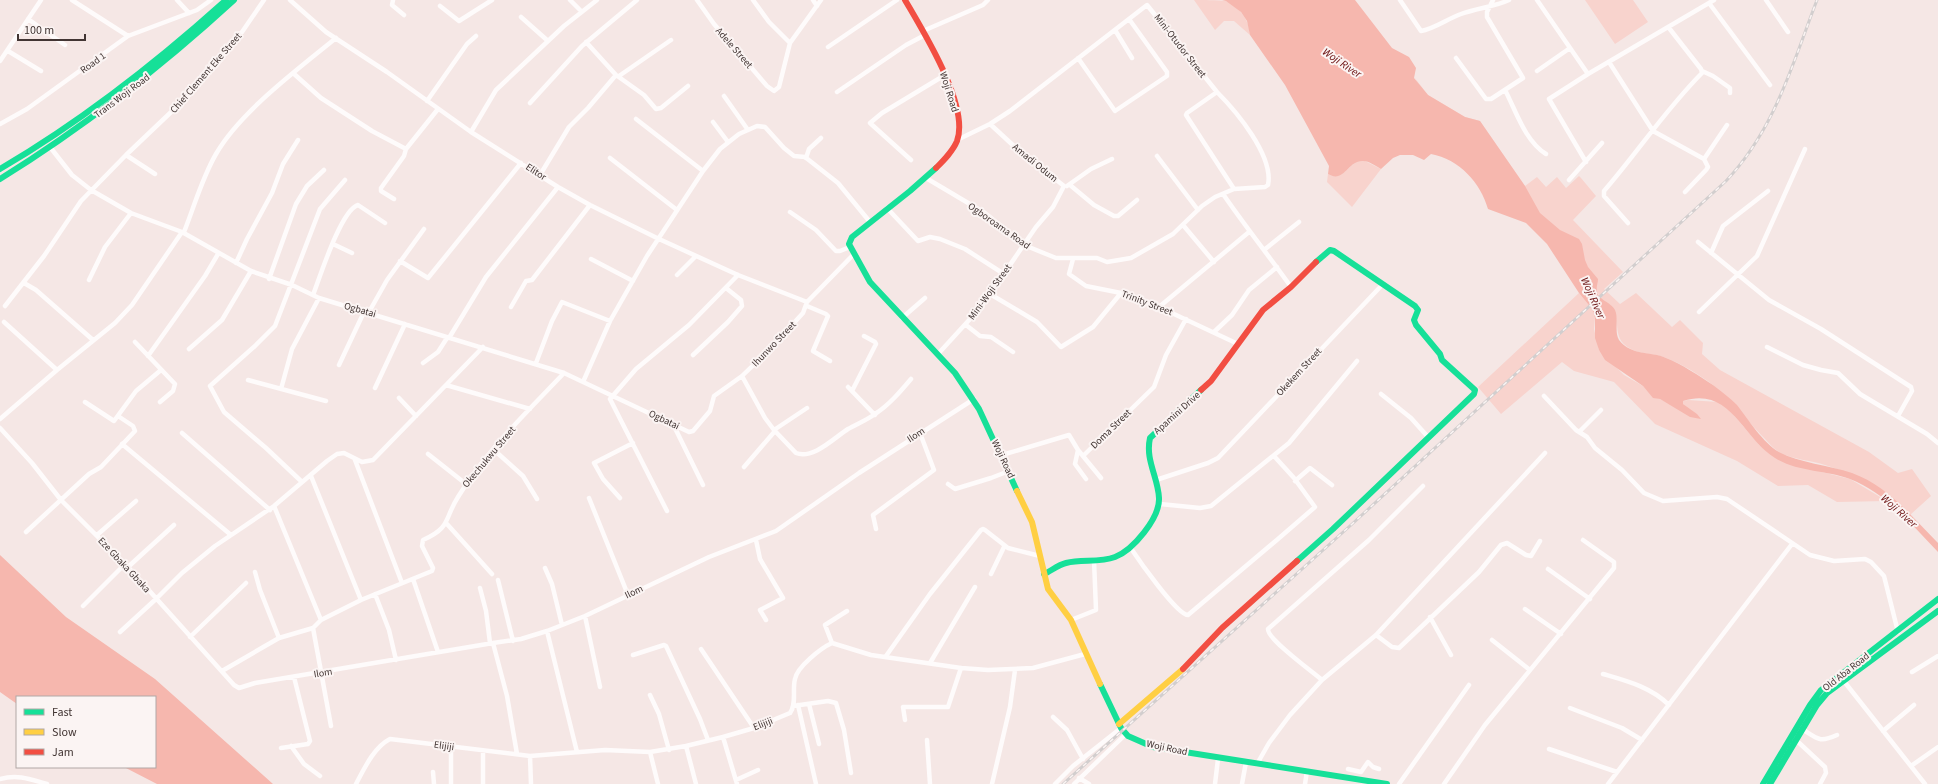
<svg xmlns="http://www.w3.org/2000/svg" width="1938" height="784" font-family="'Source Sans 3',sans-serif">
<rect width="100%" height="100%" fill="#f5e7e5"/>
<!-- green -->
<path fill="#f8d3cd" d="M1194,0C1203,0 1217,0 1226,1C1239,6 1250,21 1250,35L1234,21H1224L1215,30Z
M1585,0H1633L1648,22L1615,44Z
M1414,77L1428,95L1465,117L1480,121L1525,186L1537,177L1546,187L1557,177L1566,188L1579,176L1581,178L1596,196L1573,220L1623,272L1604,289L1620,304L1636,293L1672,327L1680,320L1703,343L1702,354L1720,370L1869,452L1898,473L1912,469L1931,496L1910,515C1887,490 1858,475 1825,465C1810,460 1794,460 1779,452C1774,449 1770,444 1766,440C1749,423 1731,399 1713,385C1700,375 1682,364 1666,358C1655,353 1642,355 1631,349C1606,337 1628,310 1603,301L1560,235L1442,122Z
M1359,161H1365L1381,169L1352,207L1327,182L1328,174C1341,182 1348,165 1359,161Z
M1579,293L1592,309L1595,318L1594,329L1599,350L1624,375L1643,386L1653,397L1660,399L1677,408L1686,407L1683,404V401L1688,400L1718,402L1726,406L1760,446L1822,472L1850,479L1887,501L1837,502L1808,485L1778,486L1737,461L1655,424L1614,382L1574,371L1562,362L1501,414L1478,387Z"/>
<!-- water -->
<path fill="#f6b7ae" d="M1222,0H1355L1392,48L1409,57L1416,68L1414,78L1428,95L1465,117L1480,121L1525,186L1540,213L1560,230L1579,239L1582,244L1585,260L1588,267L1598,279C1598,283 1596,287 1597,291C1598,300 1611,302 1615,310C1619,319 1614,332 1619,340C1631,356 1651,351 1666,358C1682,364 1699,376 1713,385C1721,391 1730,398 1737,405C1748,419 1763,443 1779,452C1799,463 1829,465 1852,473C1888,486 1912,517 1938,543V552C1912,525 1886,493 1850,479C1826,470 1797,472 1775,458C1742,438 1731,386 1683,401V404L1697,414L1701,419L1690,417L1660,399L1653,398L1643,386L1605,360L1599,350L1595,338V318L1592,309L1579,293L1547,244L1526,223L1488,209C1481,183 1459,159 1431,154L1424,160L1413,155H1400L1393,158L1381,169C1376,166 1369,161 1363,161C1348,160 1344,184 1328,174L1329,166L1285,85L1250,35L1247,21L1241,12L1226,1Z
M0,555L66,617L155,679L273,784H157L124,767H155V697H17V704L0,692Z"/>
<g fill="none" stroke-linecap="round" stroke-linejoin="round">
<!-- street -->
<path stroke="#fefbfb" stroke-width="4.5" d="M72,0L128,36
M177,0L189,13
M290,0L326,32L387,72L471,132L558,187L590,205L659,239L738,275L807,302
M393,0L392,5L404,15
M570,0L582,12
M697,0L714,24L767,86L774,91L779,87L790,43L821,0
M753,0L769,22L790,43
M813,0L817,6
M1400,0L1421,31C1434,29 1447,19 1461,14C1477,8 1494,7 1509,0
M1537,0L1588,74
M1766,0L1788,32
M1709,3L1770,85
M440,6L459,21L492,0
M521,17L548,41
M28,19L65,45
M1115,30L1132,58
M923,31L983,5L988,0
M586,42L616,75L644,95L656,109L661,108L688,86
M828,47L897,0
M8,51L41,71
M1078,58L1115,111L1167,76V72L1129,19
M1456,58L1486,99H1491L1523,78L1487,17V12L1493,0
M0,61L41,0
M1609,62L1653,131L1704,159L1708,167L1706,170L1685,192
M1537,71L1570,48
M1702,71L1713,76L1730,88V93
M293,73L321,98L372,131L406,149
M619,76L671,40
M1505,90C1516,111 1525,141 1546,154
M837,92L906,45L925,35
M1217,92L1187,113L1186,115L1234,189
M724,96L748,130
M427,101L467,44L476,36
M530,103L582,46L637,0
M636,119L703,171
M713,122L728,142
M0,124L27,109L128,36L197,10L211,0
M990,124L1016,148L1064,186
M471,132L496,90L564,26L597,0
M50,147L72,175L91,190L131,213L182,232L251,271L292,285L319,298L564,373L689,432L693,431L710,411L714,396L742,376L770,349L803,313L807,302L854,254
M126,155L155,174
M1157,156L1198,210
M610,158L677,210
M806,158L809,149L821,138
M1704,159L1727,125
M911,160L870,123L882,113L945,75
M1586,162L1549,99L1588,74L1714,0
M540,175L569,127L588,108L616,75
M926,178L985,213L1024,245L1056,258H1097L1107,262L1131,258L1173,234L1202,206L1215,197L1234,189L1265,187L1268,185C1274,156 1236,111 1217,92L1147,5L1010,111L990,124L957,140
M1569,180L1602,143
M1070,185L1094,205L1114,216H1118L1137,200
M1067,186L1091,169L1112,159
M1223,194C1245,226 1269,256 1291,287
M394,199L381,191V188L404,156L406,149L438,109
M887,208L918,241L930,237L940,239L965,249L1004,274
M790,212L816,230L836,251H840L850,247
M1628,223L1604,196V191C1637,153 1666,109 1702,73L1701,69L1669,28
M1183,225L1214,262
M184,232C194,207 202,178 216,154C240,112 298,69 336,38
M1698,242L1769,300L1821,329L1911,387L1912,391L1898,416
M333,244L352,253
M1264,250L1299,222
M1711,253L1723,226L1768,191
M591,259L633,281
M1073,259L1069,274L1086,286L1121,293L1159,307L1238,344
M400,261L428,278L521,163
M236,263L247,239L272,193L283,164L298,140
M677,275L696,256
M269,279L296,204L307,186L324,170
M89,280L105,247L131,213
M24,283L36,290L93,340
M990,294L1037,322L1061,347L1093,327L1121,293
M313,295C320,277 341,210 358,205L385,223
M5,306L44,256L81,201L126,155L189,95L203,74L242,32L264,0
M807,306L826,314L828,316L813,351L830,361
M511,307L526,281L532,280L590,205
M1159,307L1249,232
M369,312L387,280L424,229
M1699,312L1757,256L1805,149
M902,318L925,298
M4,322L57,370
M966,325L980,336L991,337L1013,352
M1214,332L1232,315L1249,290L1277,267
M449,338L486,277L558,187
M135,342L175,384L173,391L160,402
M1767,347L1803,365L1821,370L1838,373L1860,394L1927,434L1938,443
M189,349L222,320L251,271
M938,354L981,307L1036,227L1053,207L1064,186
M693,355L728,322L742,306L741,300L726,288
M148,356L205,276L218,254
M423,363L438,352L447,338
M536,363L552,321L562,302L610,321
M339,365L364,312
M742,376L765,418L774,430L796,453C813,460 835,437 848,429C857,424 867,420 875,414C889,405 900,392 911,379
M248,380L326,401
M583,382L610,321L647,256L703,171L720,149L739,134L757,126L765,127L784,148L794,156L805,157L838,183L870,222
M446,385L530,409
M848,387L875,415
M375,388L405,324
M281,389L292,349L319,298
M852,391L876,344L875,342L864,336
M1381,394L1411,418L1428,437
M1544,396L1576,430L1587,437L1595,448L1622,470L1644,493L1663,501L1717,497L1727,499L1810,555L1834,561L1865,559L1871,562L1884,576L1898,632
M399,398L416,416
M85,402L114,421L136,391L161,370
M0,419L57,370L115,323L132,305L182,232
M673,424L703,485
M0,428L32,463L61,500L128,567L234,685L239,688L255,683L493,643L521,639L547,631L585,616L709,557L776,531L859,473L974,399
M774,430L807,408
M1579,432L1601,410
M182,433L270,510
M122,444L231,535
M494,450L523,476L537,499
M1078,450L1075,464L1086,479
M428,454L466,484
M1002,455L1069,435L1078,450L1101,478
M1083,456L1154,387L1166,355L1186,319
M355,460L402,583
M744,467L775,431
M311,476L361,600
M1156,480L1208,463L1218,458L1383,284
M301,481L266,448L224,412L210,386L255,346L275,326L320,209L345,180
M1295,481L1310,468L1332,485
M948,484L955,489L991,478L1009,471
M589,498L628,595
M620,498L603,479L594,463L633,443
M1160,504L1200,508L1211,506L1289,443L1357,361
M274,506L321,620
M667,511L610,399L636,369L689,325L738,275
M447,524L492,574
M876,529L873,515L934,470L920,433
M26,532L89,474L101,467L135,431L133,426L118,416
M97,535L136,501
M756,540L760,559L783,598L760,610L766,620
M1130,547C1138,559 1177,615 1188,615L1278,539L1315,507L1294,478L1274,456
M128,567L174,525
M545,568L552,584L562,625
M1548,569L1590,599
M255,572L260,590L279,638
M991,574L1004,547
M413,579L438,652
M498,580L513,641
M480,588L486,611L490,643
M375,594L389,630L396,660
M83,606L125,564
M1525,609L1561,634
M585,616L600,687
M1430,617L1451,655
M1071,620L1096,610L1094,560
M313,628L331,726
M547,631L577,752
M120,632L156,599L182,573L215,546L274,506L327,461L337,454L344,453L362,462L373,460L483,347
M1376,635L1392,647L1399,648L1479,572L1501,545L1507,543L1526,555L1531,556L1540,541
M190,637L246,583
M1492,640L1530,670
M493,643L507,696L517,754
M832,643L825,625L847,611
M701,649L754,728
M633,655L664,645L666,646L700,719L708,740
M886,656L930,594L981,530L983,529L985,530L1008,548L1040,556
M930,663L975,587
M222,671L279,638L313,628L321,620L361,600L432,571L433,568L422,546L423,540C451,528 444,519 458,497C486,451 527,412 564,373
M1912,672L1938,656
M1603,674C1627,681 1651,687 1669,705
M1322,680C1313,672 1267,639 1268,629L1369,540L1423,486
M1843,680L1925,784
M650,695L659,714L669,750
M809,704L819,744
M798,705L816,784
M793,706L828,701L836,703L844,730L851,773
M1570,708L1622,728L1642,740
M1053,717L1067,730L1083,759
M905,720L903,707H948L961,668
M1802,729C1818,739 1819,743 1837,735
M1883,731L1914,705
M723,737L737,784
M927,740L930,784
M1796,740L1825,767L1826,773L1820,784
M291,746L304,764L320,776
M686,746L696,784
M451,747V784
M281,748L308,744L310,741L294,677
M1549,749L1617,772
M650,752L658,784
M530,756L531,784
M1257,764L1269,743L1290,715L1322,680L1376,635L1545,453
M1911,766L1938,747
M1348,769L1361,772L1368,762L1373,767L1379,769
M433,772L434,784
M1079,778L1089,784
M0,779C17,774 30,779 47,784
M736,780L758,770
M356,784C364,769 374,747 390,739L530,756L605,750L650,752L686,746L723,737L754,728L790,713C797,704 792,690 795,679C797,667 821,648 832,643L871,655L961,668L988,670L1033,668L1085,654
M483,784V751
M992,784L1010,707L1015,670
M1055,784L1073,766L1121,728
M1074,784L1126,734
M1215,784L1218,759
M1242,784L1246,762
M1305,784L1307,771
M1399,784L1469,685
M1444,784L1485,725L1614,568V562L1583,540
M1608,784L1792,544"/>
<!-- fast -->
<path stroke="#16e098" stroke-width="6" d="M936,168L910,191L852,237L849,244L870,282L955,373L979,409L1017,491
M0,169C82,121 155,64 226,0
M0,179C84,127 161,67 234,0
M1297,561L1333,529L1474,394L1475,390L1442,360L1440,354L1416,325L1414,320L1418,310L1415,306L1334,251L1330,250L1316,262
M1044,574C1051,571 1058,565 1066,563C1082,559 1099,563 1115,557C1133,550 1160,518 1159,498C1158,477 1145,460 1150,438L1201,390
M1100,684L1121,728L1128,736L1153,747L1387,784
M1763,784L1810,705L1821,690L1938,599
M1770,784L1817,705L1827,693L1938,611"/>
<!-- slow -->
<path stroke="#ffcf43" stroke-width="6" d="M1017,491L1032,522L1048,589L1071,620L1100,684
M1119,724L1183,669"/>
<!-- jam -->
<path stroke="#f24e42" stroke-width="6" d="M905,0C923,31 970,106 957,141C953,151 944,160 936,168
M1201,390L1211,381L1263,310L1291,287L1316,262
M1183,669L1222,628L1297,561"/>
<defs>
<path id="rail" d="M1063,784L1351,525L1726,181C1775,129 1792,65 1817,0"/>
</defs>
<!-- rail casing -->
<use href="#rail" stroke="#d2cece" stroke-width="3"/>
<!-- rail -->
<use href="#rail" stroke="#fbf4f3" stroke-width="1.5" stroke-dasharray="4.5" stroke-linecap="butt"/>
</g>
<g text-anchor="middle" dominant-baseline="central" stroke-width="4" stroke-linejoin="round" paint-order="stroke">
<!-- street labels -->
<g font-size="10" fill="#423533" stroke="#fbf4f3">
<text transform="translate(1180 46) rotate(52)">Mini-Otudor Street</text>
<text transform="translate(734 48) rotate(49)">Adele Street</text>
<text transform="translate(93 63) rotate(-36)">Road 1</text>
<text transform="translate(206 73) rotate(-49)">Chief Clement Eke Street</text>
<text transform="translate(949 92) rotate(72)">Woji Road</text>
<text transform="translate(122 96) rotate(-37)">Trans Woji Road</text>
<text transform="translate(1035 163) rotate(39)">Amadi Odum</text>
<text transform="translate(536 172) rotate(33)">Elitor</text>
<text transform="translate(999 226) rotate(35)">Ogboroama Road</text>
<text transform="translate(990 292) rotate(-54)">Mini-Woji Street</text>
<text transform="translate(1147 303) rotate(21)">Trinity Street</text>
<text transform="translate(360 310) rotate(16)">Ogbatai</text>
<text transform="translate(774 344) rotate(-46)">Ihunwo Street</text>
<text transform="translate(1299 372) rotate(-47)">Okekem Street</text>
<text transform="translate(1177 413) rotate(-42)">Apamini Drive</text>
<text transform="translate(664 420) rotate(25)">Ogbatai</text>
<text transform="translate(1111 429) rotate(-44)">Doma Street</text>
<text transform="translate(916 435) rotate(-33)">Ilom</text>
<text transform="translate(489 457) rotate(-50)">Okechukwu Street</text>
<text transform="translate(1003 459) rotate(65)">Woji Road</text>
<text transform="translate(124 565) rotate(47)">Eze Gbaka Gbaka</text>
<text transform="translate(634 592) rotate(-26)">Ilom</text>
<text transform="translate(1846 672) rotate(-38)">Old Aba Road</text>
<text transform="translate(323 673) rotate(-9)">Ilom</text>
<text transform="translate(763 724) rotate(-22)">Elijiji</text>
<text transform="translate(444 746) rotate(8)">Elijiji</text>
<text transform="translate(1167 748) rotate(12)">Woji Road</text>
</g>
<!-- water labels -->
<g font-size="11" font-style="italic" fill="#670909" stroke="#fbf4f3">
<text transform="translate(1342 63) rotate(34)">Woji River</text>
<text transform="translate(1593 298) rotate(66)">Woji River</text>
<text transform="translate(1899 511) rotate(42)">Woji River</text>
</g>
</g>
<!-- legend -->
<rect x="16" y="696" width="140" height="72" fill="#fbf4f3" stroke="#b1a8a6"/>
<rect x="24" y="709" width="20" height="6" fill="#16e098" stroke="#b1a8a6"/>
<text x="52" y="716" font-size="12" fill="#423533">Fast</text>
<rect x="24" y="729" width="20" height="6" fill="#ffcf43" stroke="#b1a8a6"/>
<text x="52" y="736" font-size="12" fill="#423533">Slow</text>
<rect x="24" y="749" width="20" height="6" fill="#f24e42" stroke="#b1a8a6"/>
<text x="52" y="756" font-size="12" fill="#423533">Jam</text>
<!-- scale -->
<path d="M18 34v6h67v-6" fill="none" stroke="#423533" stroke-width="2"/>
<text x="24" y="34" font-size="12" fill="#423533" stroke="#fbf4f3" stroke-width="3" paint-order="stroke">100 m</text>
</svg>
